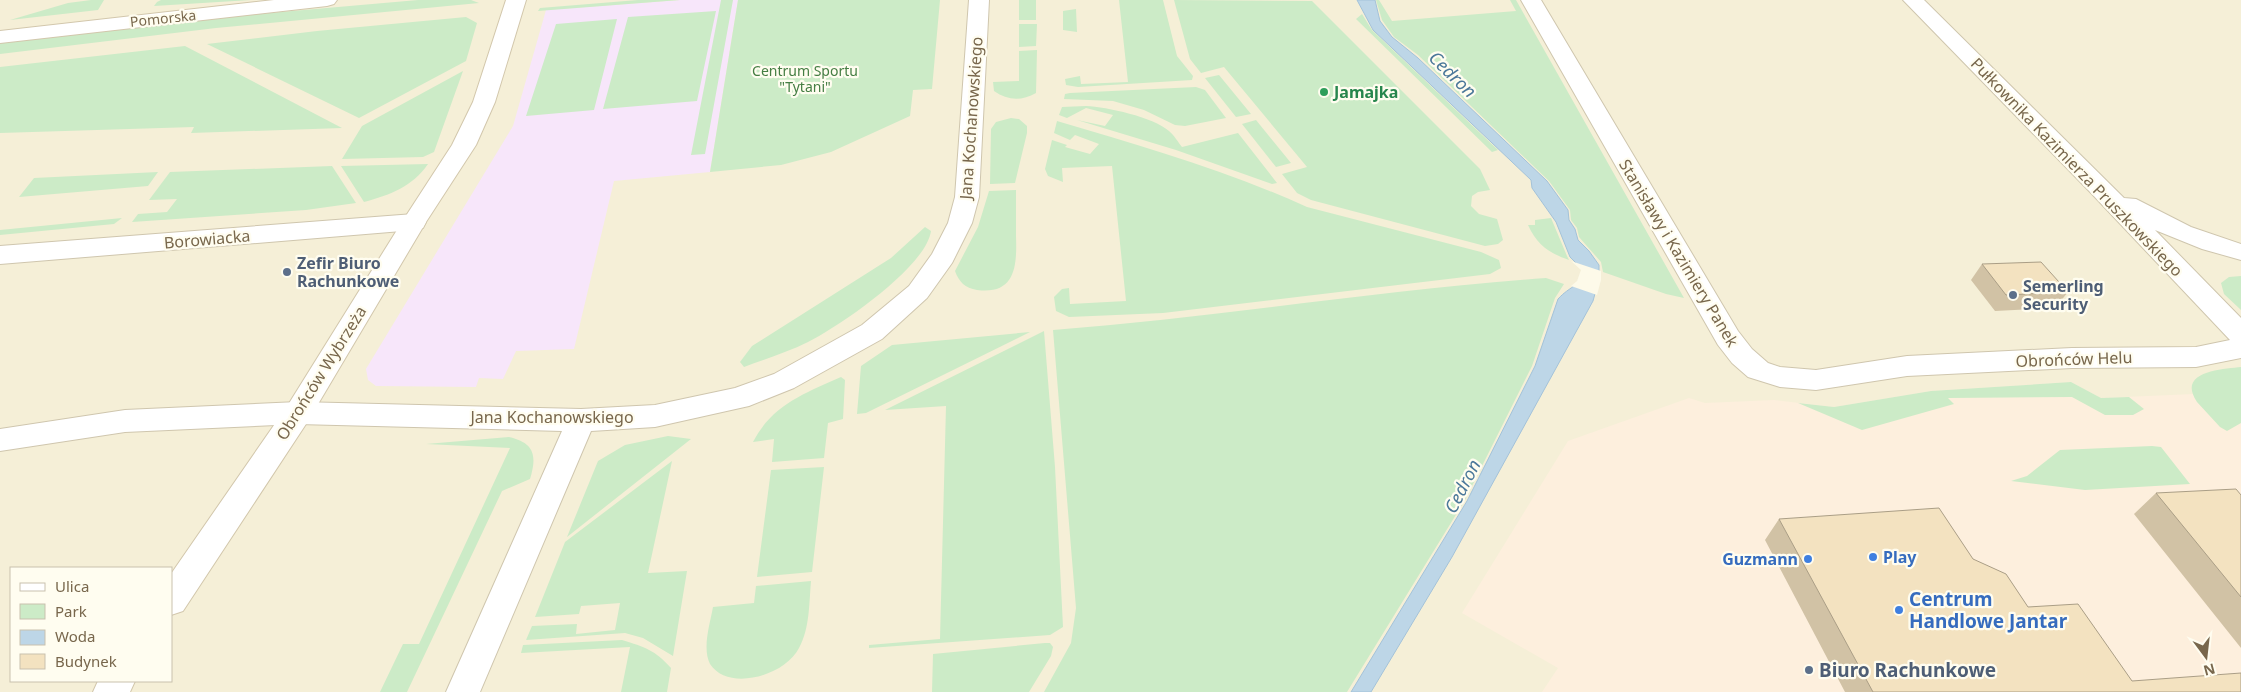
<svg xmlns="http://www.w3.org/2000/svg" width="2241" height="692" font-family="'Noto Sans',sans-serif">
<rect width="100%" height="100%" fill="#fdfae9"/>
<!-- residential -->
<path fill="#f5efd7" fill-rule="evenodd" d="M0,0H2241V692H0ZM11,568H171V681H11Z"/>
<!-- commercial -->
<path fill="#fdefdd" d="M2071,382L2101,398L2241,392V692H1542L1558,668L1462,613L1568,441L1689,398L1705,403L1774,400L1834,407L1931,391Z"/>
<!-- education -->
<path fill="#f7e6fa" d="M680,0H738L710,172L614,181L574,349L516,351L503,379L479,378L476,387L376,386L368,380L366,369L513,126L546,10Z"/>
<!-- green -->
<path fill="#ccebc7" d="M91,0H104L98,10L10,20L68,3Z
M161,0H251L154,6L157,2Z
M418,0H471L479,3L216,28L0,54V43L258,14Z
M638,0H680L538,11L540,8Z
M721,0H733L705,154L691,155Z
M738,0H940L932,89L913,90L910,116L831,152L781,165L710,172Z
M1019,0H1036V20H1019Z
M1119,0H1163L1177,56L1193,76L1192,80L1078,87L1066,85L1065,79L1080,76L1081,84L1128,82Z
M1174,0L1312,1L1480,169L1490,190L1478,192L1472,196L1471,206L1479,214L1497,219L1503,240L1498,244L1485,246L1311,200L1297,193L1282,174L1307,167L1224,67L1201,73L1190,59Z
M1376,0H1379L1392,21L1516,11L1510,0H1516L1684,298L1666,294L1603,272L1601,262L1579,237L1577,228L1571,220L1570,210L1549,181L1418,55L1394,37L1382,20Z
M1076,9L1077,32L1063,30V11Z
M716,11L697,101L603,109L628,17Z
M1362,14L1372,30L1498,150L1492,152L1356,19Z
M466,17L477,23L466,61L359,118L207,44L317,31Z
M617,19L594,110L526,116L556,24Z
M1019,24H1037L1036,46L1019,47Z
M185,46L342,128L191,133L194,127L0,133V67Z
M1037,50L1036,93C1022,101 1008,101 994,91L993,82L1019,81V51Z
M463,71L434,152L423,157L342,159L362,126Z
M1219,75L1251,114L1236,117L1205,78Z
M1196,87L1205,90L1226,118L1185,126L1175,125L1144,110L1113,101L1064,99L1065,94L1070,93Z
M1086,106C1107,107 1153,117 1169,131C1174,135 1178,142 1182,147L1238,133L1277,183L1272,184L1176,150L1077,120L1105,126L1113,115L1086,108L1067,118L1059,115L1062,107Z
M1011,118L1019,119L1027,126V133L1015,183L990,184L991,129L996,122Z
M1256,120L1291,163L1276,167L1242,124Z
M1057,121C1141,146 1226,170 1307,207L1481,252L1499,260L1501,268L1490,274L1163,313L1069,317L1056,311L1054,297L1062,289L1069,288L1070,304L1126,301L1112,166L1062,168L1063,182L1048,176L1045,169L1052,140L1067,145L1065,147L1090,154L1099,144L1075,135L1070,140L1054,133Z
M428,164C412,187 390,195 364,202L341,166Z
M332,166L356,203L306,210L132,222L138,214L167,212L177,199L149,200L170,172Z
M158,172L148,186L19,197L34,178Z
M1016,190C1016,205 1016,221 1016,236C1017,265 1016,295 977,290C965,288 959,282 955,271L978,227L989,191Z
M122,218L114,224L0,235V230Z
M1551,218L1567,256L1569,260C1549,253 1537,245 1528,225H1535V220Z
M925,227L931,231C926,267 840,326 808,342C788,352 765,359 744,367L740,362L752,346L891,258Z
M2241,276V310L2224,294L2221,283L2229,277Z
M1546,278L1564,284L1555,298L1532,366L1465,500L1347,692H1044L1071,643L1076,608L1053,330C1218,317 1381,290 1546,278Z
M1044,331L1055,467L1063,627L1050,635L869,648V645L940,639L946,406L885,410Z
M1030,332L866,413L857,414L861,366L892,345Z
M2241,367V423L2227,431L2220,427L2197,402C2176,371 2223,369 2241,367Z
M841,377L845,380L843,419L828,423L824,458L772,462L774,439L753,442C772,405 805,393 841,377Z
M2071,382L2101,398L2129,397L2144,409L2133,415H2105L2072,397L1948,398L1954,404L1862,430L1798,403L1834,407L1931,391Z
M668,436L691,439L567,537L598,461L625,445Z
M509,437C535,443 537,456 530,479L502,491L407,692H380L403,644H419L510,448L426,444Z
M2152,446L2161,447L2190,484L2085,490L2011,481L2027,476L2060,450Z
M672,461L648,573L687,571L673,656L643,638L625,633L526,640L532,626L577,624L576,634L615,630L620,603L581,606L579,614L535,617L565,542Z
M824,467L812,572L757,577L771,470Z
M811,581C809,603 810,628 799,648C785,676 728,692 710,664C702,648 710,624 713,607L754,603L756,586Z
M622,640C645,647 655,650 671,668L667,692H621L630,647L521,653L523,645Z
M1045,643H1050L1053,647L1051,656L1029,692H932L933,654Z"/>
<!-- water -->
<path fill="#bdd6e7" stroke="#a3c2d9" d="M1357,0H1375L1380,21L1392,37L1418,58L1547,181L1568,210L1569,220L1575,229L1578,240L1589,251L1599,265V279L1593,301L1452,557L1371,692H1351L1467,501L1535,366L1558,299C1571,285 1576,290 1583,270L1570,257L1556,222L1532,188L1531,180L1373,30Z"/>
<!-- pier -->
<path fill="#fdfae9" d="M1571,261L1601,271V280L1597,295L1571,286L1577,281L1581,270Z"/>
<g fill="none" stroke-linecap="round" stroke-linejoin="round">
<defs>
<path id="street" d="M969,0H989L979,197L972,223L952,263L927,298L882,339L794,388L749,406L655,427L591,431L480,692H446L562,431L298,424L125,432L0,451V429L125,410L298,402L581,409L655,405L735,388L774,374L862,325L909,286L932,254L948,223L955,197Z
M1521,0H1541L1738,331L1752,349L1768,363L1780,367L1816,370L1907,356L2072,348L2196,347L2230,340L2091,193L1903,0H1924L2124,198L2136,199L2191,227L2241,244V260L2202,249L2155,230L2241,318V358L2196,367L2072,368L1907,376L1816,390L1780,387L1748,377L1732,363L1718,345Z
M414,214L423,216L426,222L423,228L414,230L0,264V246Z"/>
<path id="secondary" d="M274,0H337L334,4L327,6L0,43V31Z
M506,0H526L495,102L476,145L426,222L308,421L183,611L171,615V574L288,405L402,222L452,145L473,102Z
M98,681H135L130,692H93Z"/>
</defs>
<!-- street casing -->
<use href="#street" stroke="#cfc6ae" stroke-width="2"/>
<!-- secondary casing -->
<use href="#secondary" stroke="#d2c7ac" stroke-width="2"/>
<!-- street -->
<use href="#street" fill="#fff" fill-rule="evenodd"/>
<!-- secondary -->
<use href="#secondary" fill="#fff" fill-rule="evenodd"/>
</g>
<!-- wall -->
<path fill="#d1c2a5" d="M1982,264L2068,292L2055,308L1995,311L1971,280Z
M2156,493L2241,495V648L2134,514Z
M1779,519L1973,559L2028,607L2132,681L2241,692H1845L1765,540Z"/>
<!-- building -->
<path fill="#f3e2c0" stroke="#aa9e86" d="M2041,262L2068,292L2006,295L1982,264Z
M2236,489L2241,495V597L2156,493Z
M1939,508L1973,559L2006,574L2028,607L2078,604L2132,681L2241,673V692H1873L1779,519Z"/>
<!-- markers -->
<circle fill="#2e9e5b" stroke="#fffdf0" stroke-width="2" cx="1324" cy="92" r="5"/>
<g fill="#5c6f8a" stroke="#fffdf0" stroke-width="2">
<circle cx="287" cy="272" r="5"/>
<circle cx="2013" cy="295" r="5"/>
<circle cx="1809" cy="670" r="5"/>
</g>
<g fill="#3f7fe0" stroke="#fffdf0" stroke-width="2">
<circle cx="1873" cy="557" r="5"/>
<circle cx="1808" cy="559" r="5"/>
<circle cx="1899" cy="610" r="5"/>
</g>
<g text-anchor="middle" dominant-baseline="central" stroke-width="4.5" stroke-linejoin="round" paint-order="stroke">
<!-- far-street labels -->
<g font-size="14" fill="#78674c" stroke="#fffdf0">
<text transform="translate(163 18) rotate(-6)">Pomorska</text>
</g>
<!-- far-park labels -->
<g font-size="14" fill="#457e43" stroke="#fffdf0">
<text x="805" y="70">Centrum Sportu<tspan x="805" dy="16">"Tytani"</tspan></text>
</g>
<!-- leisure labels -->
<g font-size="16" font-weight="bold" fill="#27864d" stroke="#fffdf0" text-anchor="start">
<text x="1334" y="92">Jamajka</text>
</g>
<!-- street labels -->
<g font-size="16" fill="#78674c" stroke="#fffdf0">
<text transform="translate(971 118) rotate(-86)">Jana Kochanowskiego</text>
<text transform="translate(2077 167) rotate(46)">Pułkownika Kazimierza Pruszkowskiego</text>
<text transform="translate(207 239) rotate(-5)">Borowiacka</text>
<text transform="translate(1679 253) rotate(59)">Stanisławy i Kazimiery Panek</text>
<text transform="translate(2074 359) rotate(-2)">Obrońców Helu</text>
<text transform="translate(321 373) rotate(-58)">Obrońców Wybrzeża</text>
<text x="552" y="417">Jana Kochanowskiego</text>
</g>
<!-- service labels -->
<g font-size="16" font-weight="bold" fill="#4e5e75" stroke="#fffdf0" text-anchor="start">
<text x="297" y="263">Zefir Biuro<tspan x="297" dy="18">Rachunkowe</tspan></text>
<text x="2023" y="286">Semerling<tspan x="2023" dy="18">Security</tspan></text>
</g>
<!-- shop labels -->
<g font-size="16" font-weight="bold" fill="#366cbe" stroke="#fffdf0" text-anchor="start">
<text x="1883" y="557">Play</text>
<text x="1798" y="559" text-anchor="end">Guzmann</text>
</g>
<!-- water labels -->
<g font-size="18" font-style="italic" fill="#4b789a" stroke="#fffdf0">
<text transform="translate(1453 74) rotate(44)">Cedron</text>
<text transform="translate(1462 486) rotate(-63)">Cedron</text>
</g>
<!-- near-shop labels -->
<g font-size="19" font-weight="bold" fill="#366cbe" stroke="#fffdf0" text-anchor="start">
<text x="1909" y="599">Centrum<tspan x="1909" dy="22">Handlowe Jantar</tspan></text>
</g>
<!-- near-service labels -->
<g font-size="19" font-weight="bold" fill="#4e5e75" stroke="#fffdf0" text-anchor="start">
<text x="1819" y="670">Biuro Rachunkowe</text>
</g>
</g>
<!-- legend -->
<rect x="10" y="567" width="162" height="115" fill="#fffdf0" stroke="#c9c1ae"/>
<rect x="20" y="583" width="25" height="8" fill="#ffffff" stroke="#c9c1ae"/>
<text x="55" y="592" font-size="15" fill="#78674c">Ulica</text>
<rect x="20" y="604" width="25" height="15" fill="#ccebc7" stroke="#c9c1ae"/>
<text x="55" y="617" font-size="15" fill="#78674c">Park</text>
<rect x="20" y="630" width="25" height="15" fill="#bdd6e7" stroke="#c9c1ae"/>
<text x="55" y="642" font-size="15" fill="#78674c">Woda</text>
<rect x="20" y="654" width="25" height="15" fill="#f3e2c0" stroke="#c9c1ae"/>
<text x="55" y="667" font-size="15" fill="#78674c">Budynek</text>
<!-- north arrow -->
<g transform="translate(2206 657) rotate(165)" stroke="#fffdf0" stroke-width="4" paint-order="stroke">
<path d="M0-4L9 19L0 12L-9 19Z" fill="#78674c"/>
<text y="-8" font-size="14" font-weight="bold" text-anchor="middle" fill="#78674c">N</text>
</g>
</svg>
